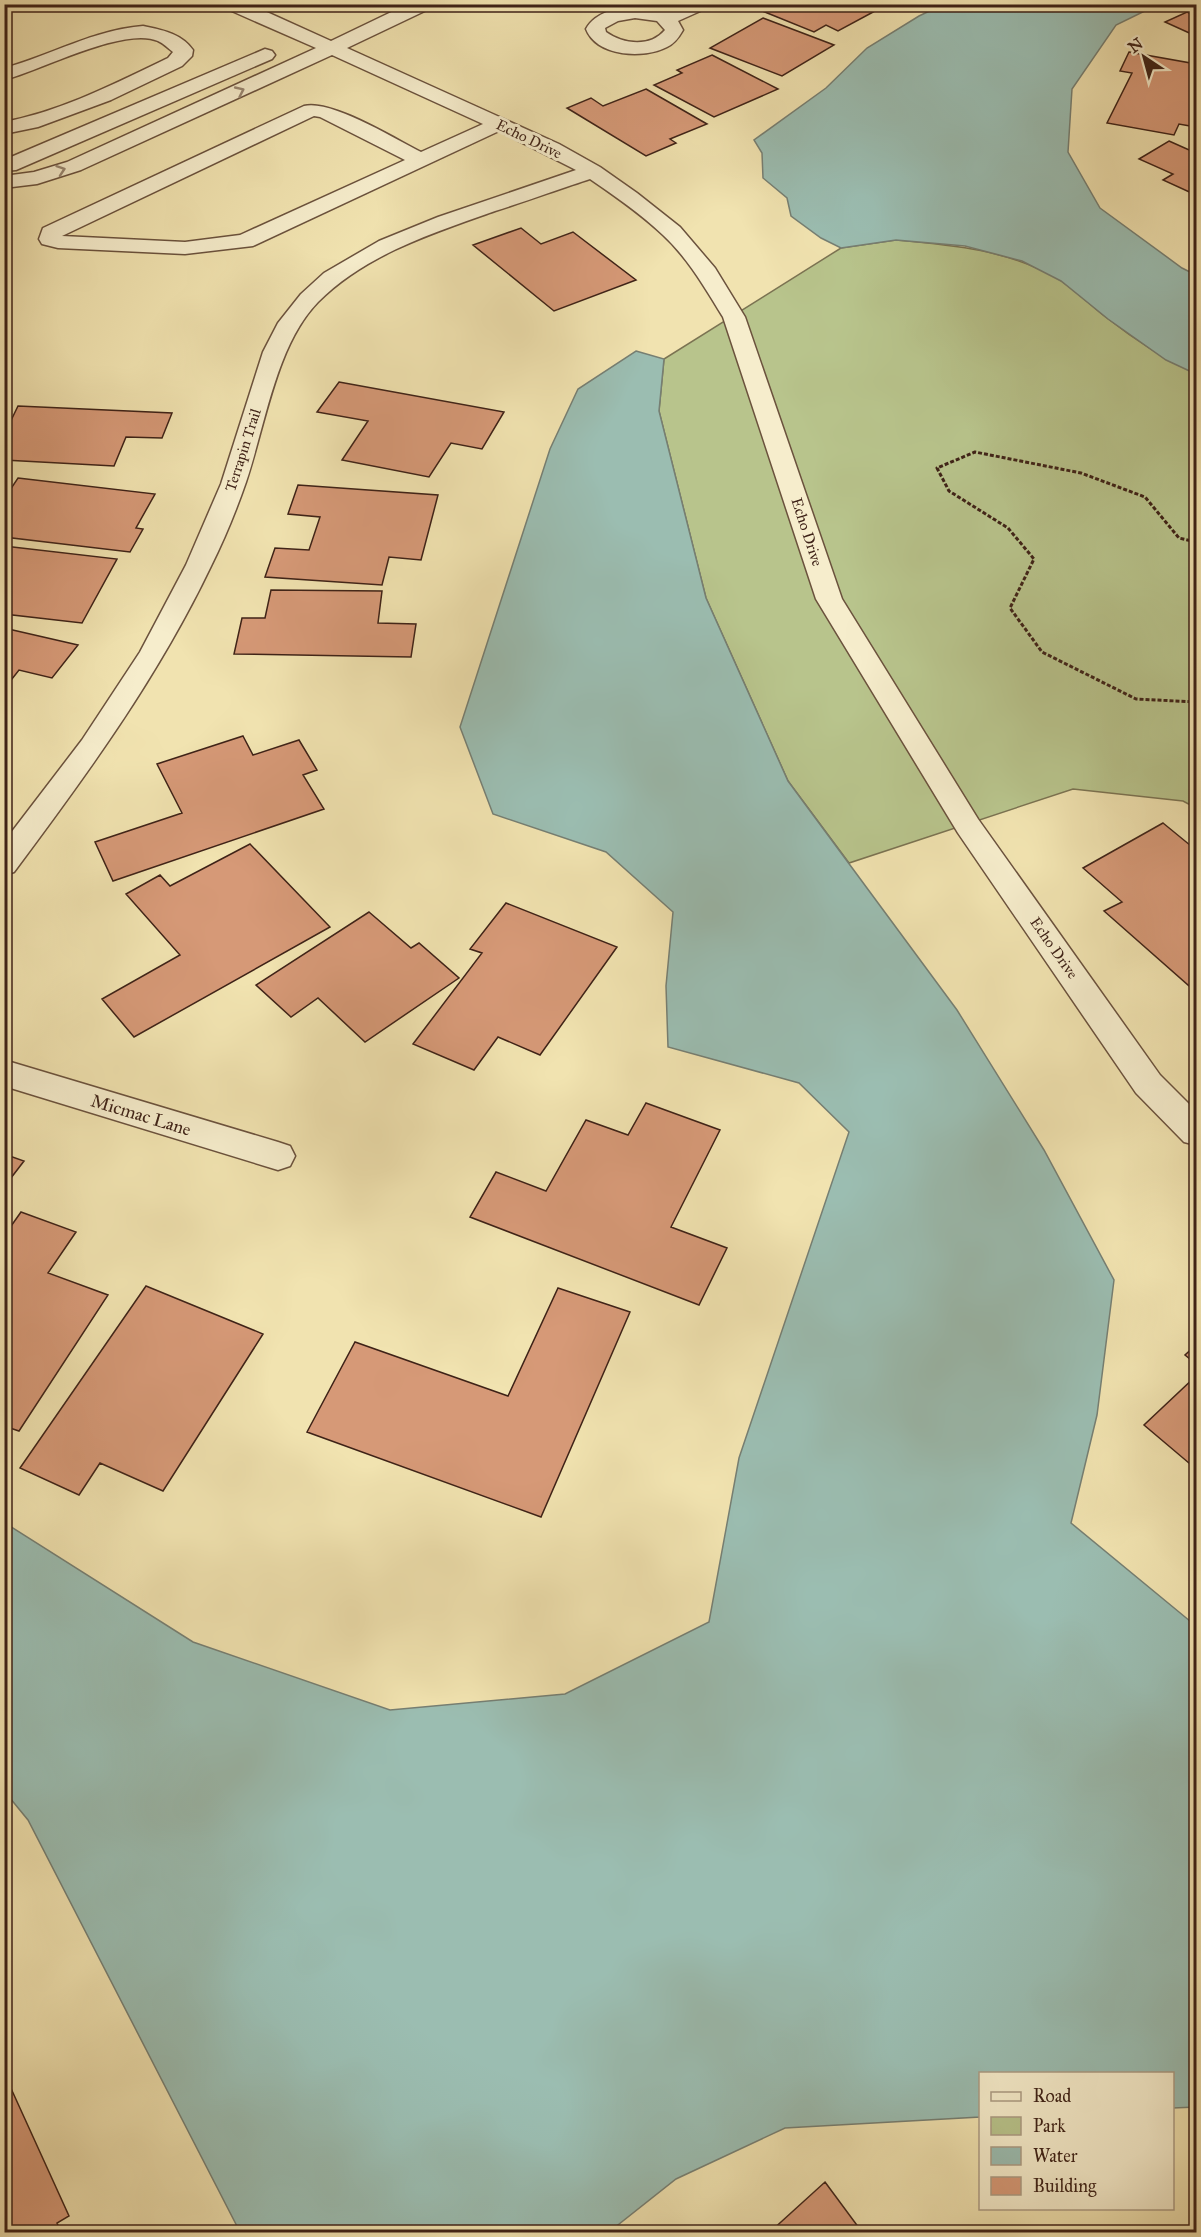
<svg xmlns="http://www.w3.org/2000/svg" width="1201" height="2237" font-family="'IM FELL Great Primer',serif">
<rect width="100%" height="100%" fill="#f1e3b0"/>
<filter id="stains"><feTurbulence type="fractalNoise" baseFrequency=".00333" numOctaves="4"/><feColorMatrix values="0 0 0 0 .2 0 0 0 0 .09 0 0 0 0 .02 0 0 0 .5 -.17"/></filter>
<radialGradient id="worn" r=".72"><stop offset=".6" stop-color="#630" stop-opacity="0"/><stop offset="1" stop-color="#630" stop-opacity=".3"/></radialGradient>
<!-- green -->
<path fill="#b8c48c" stroke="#7b7352" stroke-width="1.5" d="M896,240C953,245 1010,250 1060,280C1077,291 1091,306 1107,318C1135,340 1164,359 1196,374V808L1183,801L1073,789L849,863L788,781L706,598L659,411L664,359L841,248Z"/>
<!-- water -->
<path fill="#9bbdb1" stroke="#767f73" stroke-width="1.5" d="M942,5H1157L1116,25L1072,89L1068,152L1100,208L1182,268L1196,275V374L1166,360L1108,319L1061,281L1022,261L965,246L896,240L841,248L821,238L791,216L787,198L763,178L762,153L754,140L826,88L867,48L919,16Z
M636,351L664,359L659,411L706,598L788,781L957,1010L1044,1150L1114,1280L1097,1415L1071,1523L1196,1626V2107L1173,2108L1172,2074H980V2117L785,2128L676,2179L609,2232H240L28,1820L5,1792V1523L193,1642L390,1710L565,1694L709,1622L739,1458L849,1132L799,1083L668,1047L666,986L673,912L606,852L493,814L460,727L550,449L578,389Z"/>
<!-- building -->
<path fill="#d69977" stroke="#3e2217" stroke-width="1.5" d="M761,4H859L875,11L838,31L826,25L814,32L755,8Z
M1187,12L1196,16V36L1165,22Z
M763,18L834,45L782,76L710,48Z
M1129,52L1196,64V105L1194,110H1196V127L1179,124L1174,135L1107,123L1132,73L1120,71Z
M712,55L778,89L714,117L654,85L682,73L677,70Z
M646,89L707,124L670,139L676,143L646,156L567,108L591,98L603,106Z
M1169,141L1196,153V195L1163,180L1173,174L1139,159Z
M521,228L541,244L573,232L636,280L554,311L473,245Z
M339,382L504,412L482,449L451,443L429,477L342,460L368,421L317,412Z
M18,406L172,413L162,438L126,437L114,466L4,460V435Z
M18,478L155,494L136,528L143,529L130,552L4,537V499Z
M298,485L438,495L421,560L389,557L382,585L265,577L275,548L309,550L320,517L288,514Z
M4,546L117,559L82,623L4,614Z
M271,590L382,591L378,623L416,624L411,657L234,654L242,618H265Z
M4,628L78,645L52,678L19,670L4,689Z
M243,736L253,755L299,740L317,770L303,775L324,809L113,881L95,842L182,813L157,764Z
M1163,823L1196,850V992L1104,911L1122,902L1083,868Z
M250,844L330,927L134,1037L102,999L180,955L126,894L160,875L170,886Z
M506,903L617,947L540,1055L498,1037L474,1070L413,1044L482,953L470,949Z
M369,912L411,948L419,943L459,978L365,1042L318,998L291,1017L256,985Z
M646,1103L720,1130L671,1227L727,1248L699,1305L470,1217L496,1172L546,1191L586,1120L628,1135Z
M4,1154L24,1161L4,1187Z
M21,1212L76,1232L48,1273L108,1295L19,1431L4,1426V1236Z
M146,1286L263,1334L163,1491L100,1463L79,1495L20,1468Z
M558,1288L630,1312L541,1517L307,1432L355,1342L508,1396Z
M1196,1345V1364L1185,1355Z
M1196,1376V1469L1144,1425Z
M4,2073L69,2216L57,2223L61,2232H4Z
M825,2182L862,2232H770Z"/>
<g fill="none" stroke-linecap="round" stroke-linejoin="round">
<defs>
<path id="minor" d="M223,4H249L331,41L408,4H433L431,8L347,48L559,144L600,167L637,193L680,227L715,268L745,317L842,599L978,819L1160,1075L1196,1111V1145L1184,1142L1136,1093L958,833L816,599L723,317C705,288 688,258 663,235C641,214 615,196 590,179C559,189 527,201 495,211C433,233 366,254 318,302C276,345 265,426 246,482C236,511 224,540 211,566C158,677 88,773 14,872L4,875V842L82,740L140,652L186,565L221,484L263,352L278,323L301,294L324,273L379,241L438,217L576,170L499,131L253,246L185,254L58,248L42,244L39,239L43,228L304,106C331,99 395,139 421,152L483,124L332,55L81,170L37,184L4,188V176L34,172L67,162L316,48L225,8ZM314,116L320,117L405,160L240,235L185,242L62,236Z
M684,4H709L707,8L678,21L683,30C679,37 675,43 667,47C644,59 597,57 586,29C596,10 626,5 647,7C653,8 660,12 666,12C671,12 679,7 684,4ZM635,18L657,21L665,30C650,48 623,44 606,32L605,28L618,21Z
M143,26C162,30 181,33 193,50L192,56L182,66L111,100L38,127L4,134V122C62,111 116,83 168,58L173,52C168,48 163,43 158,41C125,26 41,70 4,80V68C52,55 93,30 143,26Z
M265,49L272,51L275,55L272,59L16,170L4,171V160Z
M4,1060L278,1142L290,1146L295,1156L290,1166L278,1170L4,1086Z"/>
</defs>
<!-- minor casing -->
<use href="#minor" stroke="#6b523d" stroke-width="3"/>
<!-- path -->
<path stroke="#3e2217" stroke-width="3" stroke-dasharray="4 2" stroke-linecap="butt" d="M1196,542L1179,538L1145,497L1081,473L975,452L937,468L949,491L1008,528L1034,559L1010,608L1042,652L1136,699L1196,702"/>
<!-- minor -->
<use href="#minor" fill="#f6edcc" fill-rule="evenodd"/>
</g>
<!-- one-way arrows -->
<defs><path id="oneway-chevron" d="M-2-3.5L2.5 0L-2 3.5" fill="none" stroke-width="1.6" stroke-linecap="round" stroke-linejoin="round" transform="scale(1.5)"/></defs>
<g stroke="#9a8872">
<use href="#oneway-chevron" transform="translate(240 91) rotate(-25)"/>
<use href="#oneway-chevron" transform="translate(61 170) rotate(-19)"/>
</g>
<g text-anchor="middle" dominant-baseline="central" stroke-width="6" stroke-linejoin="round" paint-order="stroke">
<!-- far-street labels -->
<g font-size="15" fill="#3e2217" stroke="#f6edcc">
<text transform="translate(529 139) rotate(26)">Echo Drive</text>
<text transform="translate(243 450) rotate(-72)">Terrapin Trail</text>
<text transform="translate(807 532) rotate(72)">Echo Drive</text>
<text transform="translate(1054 948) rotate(55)">Echo Drive</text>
</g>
<!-- street labels -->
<g font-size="18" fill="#3e2217" stroke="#f6edcc">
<text transform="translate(141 1115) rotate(17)">Micmac Lane</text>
</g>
</g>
<!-- margin -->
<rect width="1201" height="2237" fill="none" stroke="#f1e3b0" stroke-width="24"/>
<rect x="6" y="6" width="1189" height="2225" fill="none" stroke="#3e2217" stroke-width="3"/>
<rect x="12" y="12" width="1177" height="2213" fill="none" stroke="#3e2217" stroke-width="1.5"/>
<!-- legend -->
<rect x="979" y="2072" width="195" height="138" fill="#f6edcc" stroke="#ac9c84" stroke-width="1.5"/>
<rect x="991" y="2092" width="30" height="9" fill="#f6edcc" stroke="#ac9c84" stroke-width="1.5"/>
<text x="1033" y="2102" font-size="18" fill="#3e2217">Road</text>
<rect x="991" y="2117" width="30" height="18" fill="#b8c48c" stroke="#ac9c84" stroke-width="1.5"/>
<text x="1033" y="2132" font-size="18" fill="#3e2217">Park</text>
<rect x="991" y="2147" width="30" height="18" fill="#9bbdb1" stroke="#ac9c84" stroke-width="1.5"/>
<text x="1033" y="2162" font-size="18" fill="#3e2217">Water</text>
<rect x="991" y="2177" width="30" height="18" fill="#d69977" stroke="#ac9c84" stroke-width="1.5"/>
<text x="1033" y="2192" font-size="18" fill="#3e2217">Building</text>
<!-- north arrow -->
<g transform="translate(1144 57) rotate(324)" stroke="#f6edcc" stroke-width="4.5" paint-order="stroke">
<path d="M0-4.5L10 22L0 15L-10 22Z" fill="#3e2217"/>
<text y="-9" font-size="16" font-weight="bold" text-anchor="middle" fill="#3e2217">N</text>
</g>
<rect width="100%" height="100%" filter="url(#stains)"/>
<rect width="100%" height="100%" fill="url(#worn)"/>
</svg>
